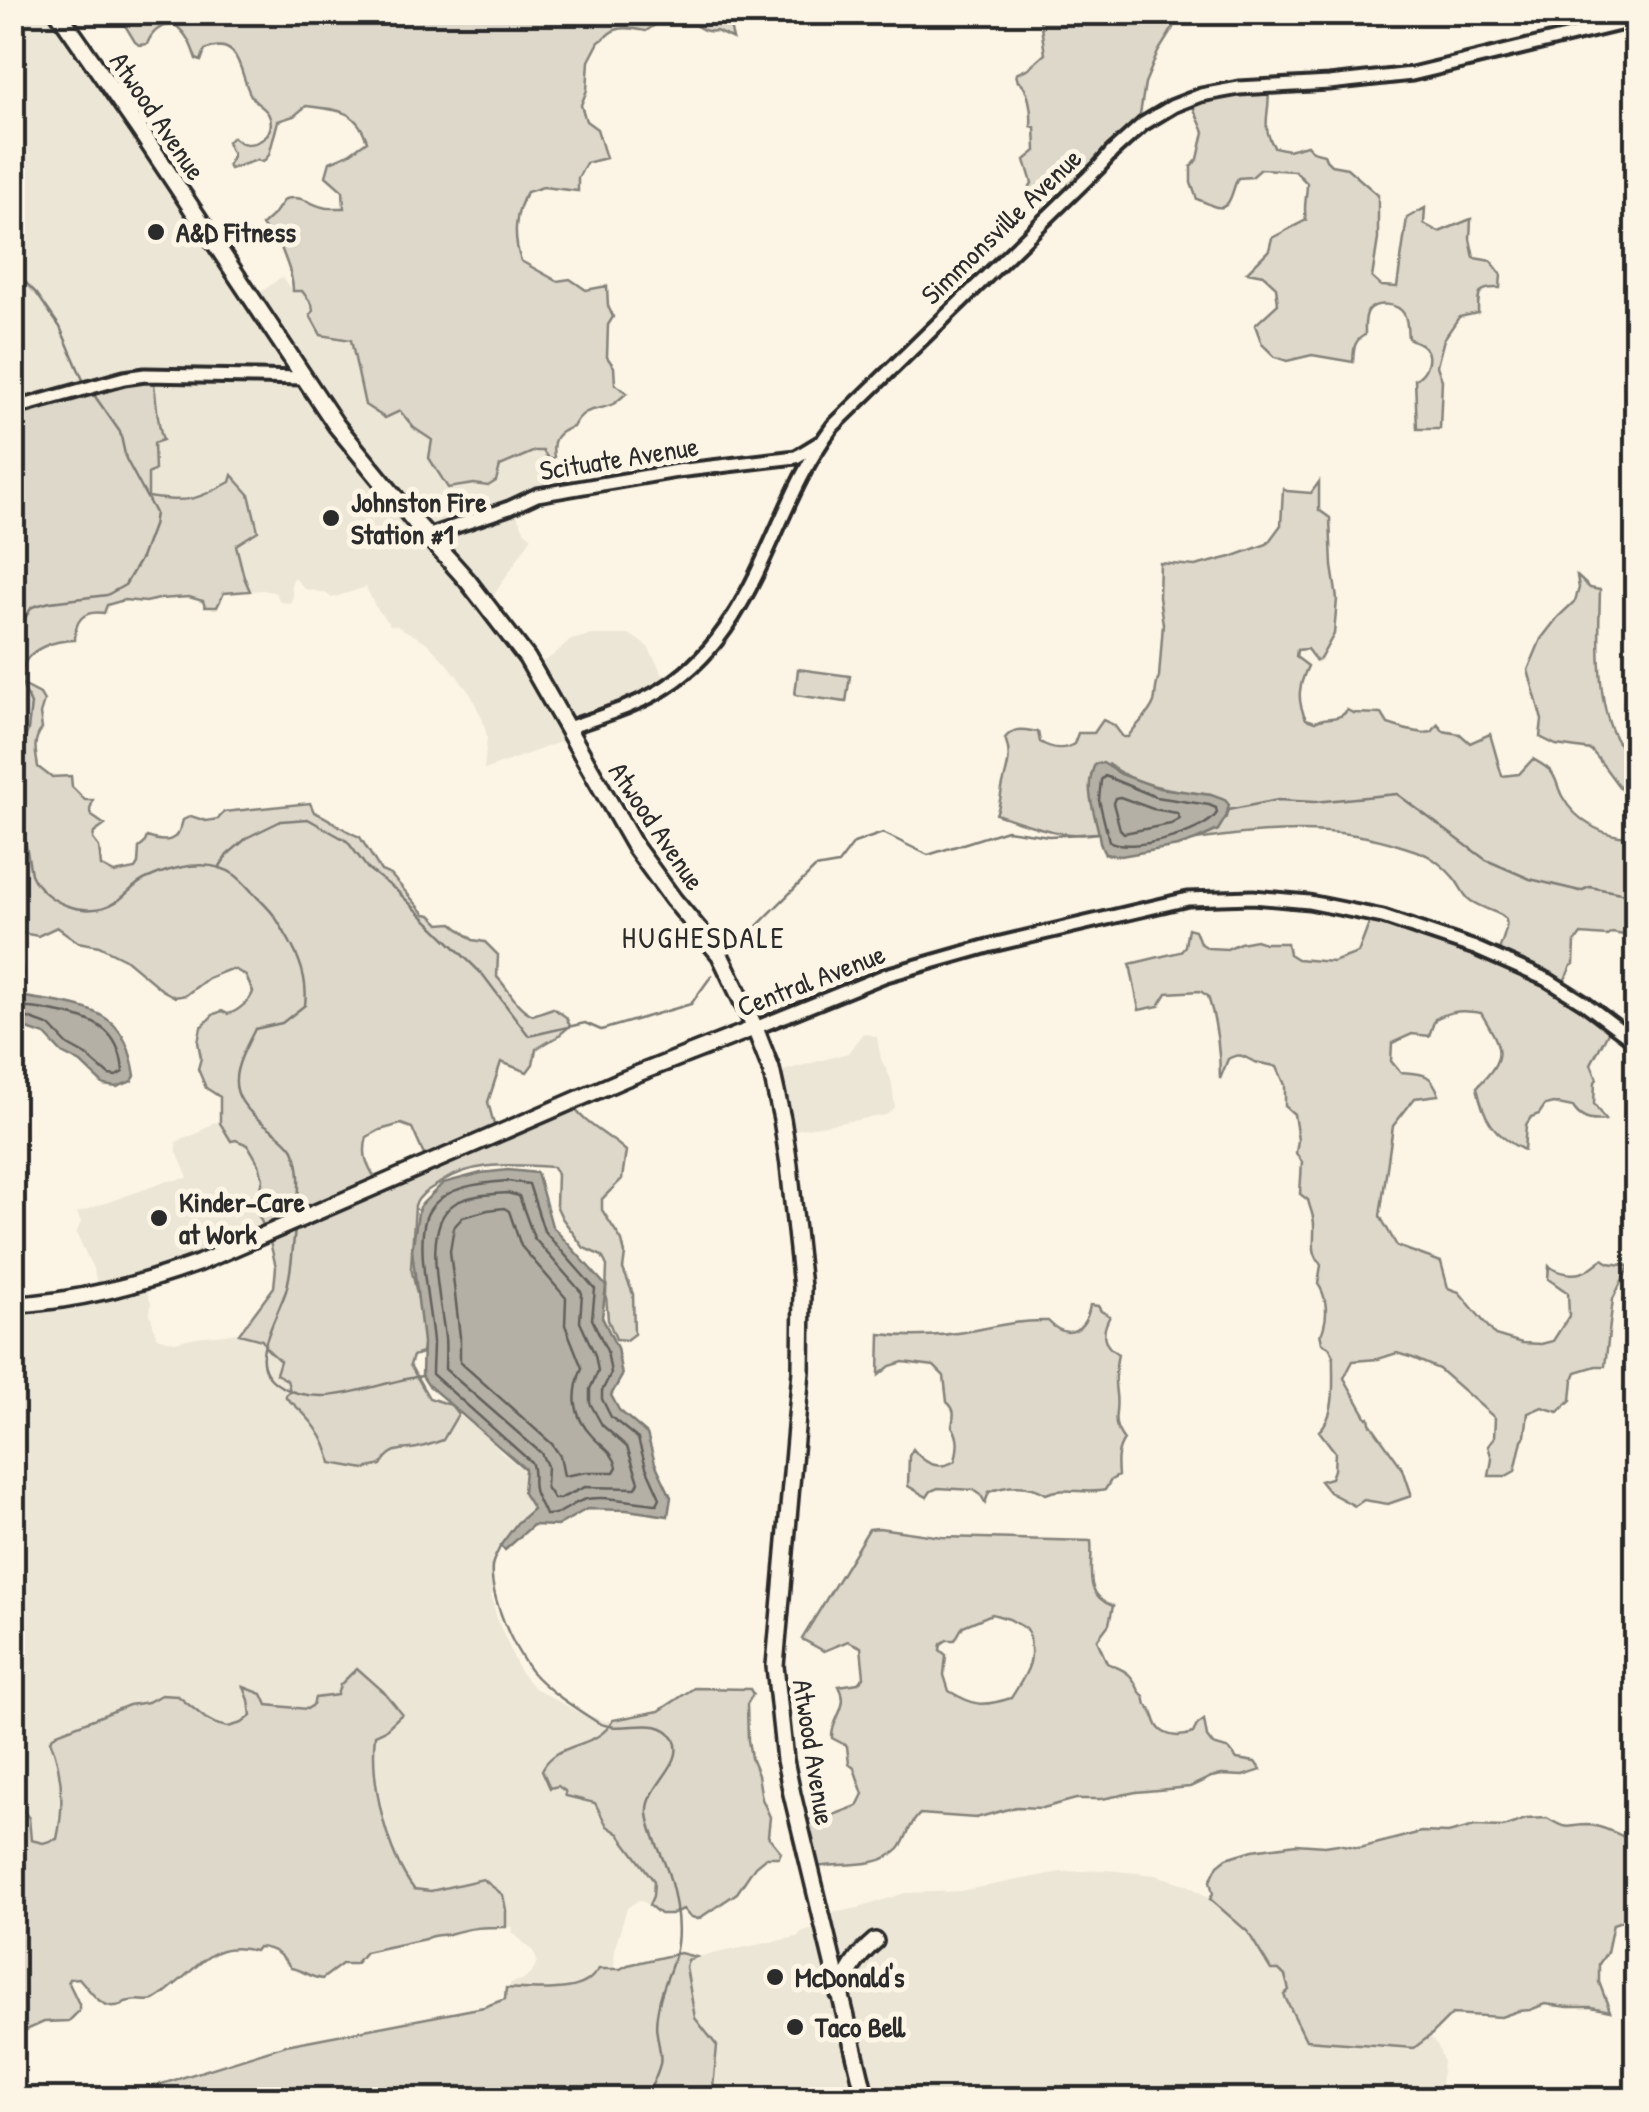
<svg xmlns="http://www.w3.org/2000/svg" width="1649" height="2112" font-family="'Patrick Hand',sans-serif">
<rect width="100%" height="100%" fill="#fcf5e5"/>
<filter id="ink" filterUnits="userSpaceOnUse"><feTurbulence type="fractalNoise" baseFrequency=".01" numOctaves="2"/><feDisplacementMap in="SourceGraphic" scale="20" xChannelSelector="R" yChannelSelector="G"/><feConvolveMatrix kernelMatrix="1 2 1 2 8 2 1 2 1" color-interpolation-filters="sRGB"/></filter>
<g filter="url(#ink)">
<!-- built -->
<path fill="#ece6d7" d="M13,13H57L252,299L280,278L283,277L293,291L302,290L312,304L313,311L351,340L365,405L374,411H400L414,428L432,440L429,459L443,483L484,486L500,466L535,451L543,450L554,476L555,491L514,509L524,530L532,537L488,604L534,667L551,657L571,640L590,635H631L648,647L668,684L569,729L571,738L484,770L487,737L483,720L471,695L450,667L426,642L397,626L390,625L375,606L366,587L332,598L325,593L305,589L294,577L291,585L293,597L290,603L280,602L276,593L263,590L250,591L244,577L236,544L232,476L230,482L193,500L175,501L148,498V473L154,470V442L163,439L157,421V399L13,410Z
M863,1033L877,1037L881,1059L891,1079L895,1107L886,1115L783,1132L772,1074L848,1053Z
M214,1122L220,1123L231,1141L236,1140L248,1145L259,1164L263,1179L261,1192L264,1231L144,1284L151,1303L150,1314L157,1337L175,1342L196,1337L235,1333L262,1341L266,1349L280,1361L276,1374L287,1380L290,1391L286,1398L300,1409L312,1421L330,1457L387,1455L395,1449L416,1448L443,1440L458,1414L483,1433L502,1453L520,1467L528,1481L536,1510L521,1526L504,1538L495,1558L491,1595L497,1619L519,1670L533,1687L576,1711L605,1721L613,1720L610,1727L592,1739L557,1752L558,1786L565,1791L566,1796L595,1802L607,1826L619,1834L655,1881L653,1896L649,1905L639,1900L627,1908L615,1947L614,1968L599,1969L586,1983L550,1989H510V1983L522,1980L532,1973L537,1961L533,1951L512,1932L513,1927L505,1926L506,1910L503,1895L482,1879L431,1891L414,1889L403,1874L389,1835L377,1785L373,1756L375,1735L401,1714L383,1691L357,1668L340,1685L337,1695L315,1698L313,1705L307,1709L267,1705L245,1693L249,1700L251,1716L242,1724L228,1727L216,1724L198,1712L148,1702L129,1705L57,1733L50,1740L58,1760L61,1780L57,1839L43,1843L31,1840L30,1826L23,1808L12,1798V1283L18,1303L99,1294L94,1271L76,1233L81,1222L77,1213L168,1181L188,1178L177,1152L176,1142L198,1133Z
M1106,1870L1156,1875L1188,1885L1210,1899L1248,1932L1271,1970H1279L1285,1976L1307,2040L1414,2048L1430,2036L1438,2046L1443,2061L1440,2099H712L717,2046L695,2018L686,1967L688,1960L696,1957L797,1937L801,1932L822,1926L821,1915L859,1908L905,1893L960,1891L1060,1872Z"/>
<!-- green -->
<path fill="#ded8ca" stroke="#84827a" stroke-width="2.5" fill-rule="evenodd" d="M96,13H727L733,39L716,31C700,34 691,19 675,14L659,22L646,31C635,29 620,25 610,33C606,36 603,40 599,42L589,61L587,90L581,105L586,121L597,129L606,158L586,163L578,178V191L543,187L527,192C514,213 513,238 521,261L557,281L570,279L586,290L607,286L608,306L613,317L608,325L607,357L614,367L615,384L627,393C623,396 619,400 615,403C597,413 585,404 573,427C557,432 551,439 554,457L549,460L543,451H535L500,466L496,481L488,486L474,484L448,488L429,458L432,440L414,428L400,411L385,418L365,405L351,340L321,335L310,315L313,311L312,304L302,291H293C293,274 284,257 278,239L267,232L262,225L275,213L285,199C306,195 309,205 327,208C329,208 343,208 344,208L343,191L326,176L330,162L349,154L367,141C356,108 336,110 306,106L294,116L278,121L269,155L263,162L257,160L230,169L228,166L233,155L227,142L233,137C249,154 276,137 270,118C268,109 259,106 254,100C239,84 245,33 205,50L201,61L196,59C191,44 187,34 174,24C160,26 153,30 147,44L139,45L135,42L120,17L108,13L97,17Z
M1039,13H1170L1173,28L1158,52L1145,83L1138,128L1048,216L1031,199L1025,195L1032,183L1025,160L1036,151L1035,127L1031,126C1032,115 1030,97 1024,87C1015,75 1020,89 1016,74L1029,68L1045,54Z
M1268,87C1272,112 1259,122 1274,147L1288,150L1307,145L1312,151L1324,154L1326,160L1331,165L1347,168L1378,195V239L1372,278L1381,286L1397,287L1407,218L1425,208L1424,224L1439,232L1471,219L1470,239L1474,258L1491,261L1501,274L1500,288C1478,287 1478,292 1478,313L1459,317L1444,339L1437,366L1442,380L1440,429H1417L1415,379C1426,374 1434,356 1423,346C1419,342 1413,341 1408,338C1407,330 1408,321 1404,314C1398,303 1375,301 1368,311C1364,317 1365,328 1365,335C1353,341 1354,349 1353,362L1312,355L1287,361L1275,357L1262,344L1255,325L1278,304L1276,287L1263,275L1247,272L1269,250L1272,238L1306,220C1303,206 1307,197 1307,183L1295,171L1261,169L1252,177L1238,178C1231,190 1232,213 1213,206C1208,204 1203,201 1197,199L1191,183V167L1198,159L1204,132L1190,100Z
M124,378H153C157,399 156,419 163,440L154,443L155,470L148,474V497C187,503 195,501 230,482L232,475L249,494L258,531L236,545L244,577L250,591L224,593L217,607H205L203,601L189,597L159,599L146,602L124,600L107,605L104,613C82,610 75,621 75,640C56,640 27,648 22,670C21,674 24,682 25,686L40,694L44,701L40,714L42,729C32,741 36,753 38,767L51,777L71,776L72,787L85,800H93L90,810L92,816L105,825L94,833L93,839L99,847L101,866L114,873L135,869L138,864L139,848L144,844L147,837C167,844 178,842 183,820L191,816L206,821L218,819L224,812L310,803L314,812C331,818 343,831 360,837L381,871L391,875L425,914L431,915L440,924L452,923L473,940L485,942L498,955L497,977C510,990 516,1008 533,1015L553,1008L566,1017L570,1026L557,1037L536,1049L533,1064L527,1072L501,1062L488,1102L496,1132L570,1102C584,1125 608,1134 626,1151L622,1179L602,1199V1210L622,1241L625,1254L623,1269L633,1294L634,1334L626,1340L616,1339L608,1320L606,1295L607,1266L602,1256L584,1248L562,1218L556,1205L557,1174L553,1167C512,1165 473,1160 438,1184C428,1190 420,1194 415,1205L411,1268L426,1332L422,1353L413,1356L410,1365L429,1398L451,1405L458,1414L443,1440C435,1443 426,1446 417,1448C400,1451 391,1447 381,1465L365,1469L331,1463C326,1436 307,1414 286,1398V1394L290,1391L287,1380L276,1374L280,1361L266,1348L262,1340L239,1334L274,1287L276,1267L269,1238L256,1210L263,1179L259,1164L248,1145L236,1140L231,1141L220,1123V1097L206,1088L198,1069L201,1058L198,1042L201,1027L214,1014L222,1011L228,1014C237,1012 250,1001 253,992L246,976L236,970H228L208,978L186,995L175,997L162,990L125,959L99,946L78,942L57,927L38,936L22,933L16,938L24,977L13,984L12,463L15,448L13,410ZM401,1124L412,1128L427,1162L379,1185C369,1167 361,1158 367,1137L380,1130Z
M1319,482V510L1330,518L1332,566L1337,599L1334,634L1320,659L1316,661L1307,649L1297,650L1296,657L1308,666C1299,685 1296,700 1306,719L1315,722C1325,715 1340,722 1347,710L1353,713L1382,714L1388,724L1407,730L1424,733L1432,732L1438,724L1443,731L1460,734L1470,743L1490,734L1502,776L1519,774L1533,759C1539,763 1548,767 1552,773C1557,780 1558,789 1562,796C1576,822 1608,840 1636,836V937L1612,933L1607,936L1581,934L1575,942L1574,964L1571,966L1562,986L1611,1024C1608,1036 1597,1051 1591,1064L1597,1079L1595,1082L1594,1104L1605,1120C1592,1122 1580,1119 1573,1107L1553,1103L1545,1105L1539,1114L1531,1117L1526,1125L1524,1150C1494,1136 1483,1118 1477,1087C1508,1056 1502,1048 1481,1013C1463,1010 1452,1010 1435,1019L1429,1036L1412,1034L1392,1043L1391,1061L1400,1072C1423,1074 1431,1072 1439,1095L1415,1098L1393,1126L1380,1216L1397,1246L1441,1262L1448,1288L1459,1292L1495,1335L1522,1343L1541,1344L1553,1341L1569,1316L1568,1293L1548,1279L1549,1266C1559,1274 1577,1277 1589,1269C1594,1266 1598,1262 1603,1259L1609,1263L1629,1266L1613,1299L1605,1366H1596L1576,1372L1573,1379L1571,1400L1558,1412L1542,1407L1528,1413L1525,1436L1522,1440L1515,1471L1506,1476H1489L1492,1459L1488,1446L1494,1438L1495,1418L1439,1369L1413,1358L1397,1353L1378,1359L1353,1361L1344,1378L1367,1418L1369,1417L1370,1423L1403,1469L1411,1493V1496L1388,1504L1364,1500L1355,1506L1329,1492L1320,1481L1331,1478L1334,1470L1335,1452L1319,1431C1338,1414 1332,1377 1333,1354L1329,1347L1322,1343C1319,1326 1320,1342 1324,1326C1328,1313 1326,1295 1318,1284L1321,1265C1310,1249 1315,1244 1314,1225C1314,1216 1310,1209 1308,1200L1300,1194L1302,1162L1296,1153L1298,1140L1294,1114L1285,1106V1085L1277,1067C1269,1064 1262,1064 1255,1062C1243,1057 1241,1052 1228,1059L1220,1079C1220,1053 1216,1021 1208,996L1200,991L1167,993L1159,1006L1139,1010L1130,964L1180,952L1185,946L1188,928L1195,930L1200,943L1208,948L1227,949L1240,943L1256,940L1265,943H1287L1289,954L1297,959L1333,962L1358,953L1372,916L1497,955C1517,906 1504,921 1471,901C1463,896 1460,884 1453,877C1447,870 1438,862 1430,857C1422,852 1410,849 1401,846C1336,824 1263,830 1196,840L1218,830L1211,795C1175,790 1138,787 1109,765L1098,833C1064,839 1029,825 996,814C1000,806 1000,798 1002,789C1006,769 1013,759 1005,738C1015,726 1024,730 1038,732L1040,742C1050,748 1063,751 1074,744L1078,733H1094L1103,720L1114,725L1123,737H1128C1135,725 1149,716 1154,702C1156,694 1155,686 1159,677L1163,624L1159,597L1160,563L1195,566L1231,557L1267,544L1281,525L1283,489L1287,491L1311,493Z
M1577,576L1590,588L1600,590C1599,633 1594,716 1623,749C1627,753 1632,755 1636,759V807C1619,790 1607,768 1591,750L1556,745L1540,737L1542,720L1528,670L1541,639L1558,617L1575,601L1579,588Z
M798,669L850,676L846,702L795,695Z
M1090,1305L1098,1306L1101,1311L1110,1316C1101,1332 1102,1345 1118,1354C1115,1370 1114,1379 1116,1394C1119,1415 1109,1420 1124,1440C1116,1452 1117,1463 1118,1476L1111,1480L1105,1490C1086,1495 1064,1486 1046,1494C1030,1483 1006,1485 989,1492L985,1503L981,1495L974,1490L938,1488L931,1491L927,1497L908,1486L909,1456L913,1449C924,1463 938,1471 955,1461C958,1447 960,1439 952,1426C954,1415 956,1410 947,1402L944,1376L934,1366L903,1362L890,1366L879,1375L880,1334C911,1338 945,1336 976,1330C1001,1325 1023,1320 1048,1321C1068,1342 1086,1330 1090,1305Z
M879,1528L942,1537L1091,1541C1094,1567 1081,1594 1113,1606L1109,1624L1097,1640L1107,1663C1115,1667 1127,1670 1132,1678C1138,1685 1136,1690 1144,1696C1148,1713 1143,1698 1152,1712C1154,1716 1156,1725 1159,1728C1167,1738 1183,1737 1193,1733L1197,1725L1204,1720L1207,1737L1213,1745L1230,1750L1237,1759L1255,1762L1261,1770L1243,1776L1222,1775L1211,1777L1190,1787L1136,1792L1102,1799H1076L1043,1808L1016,1807L976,1818L920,1814C908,1824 908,1838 899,1849C879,1870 836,1862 810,1868L799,1821L828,1817L857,1806L863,1794L854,1768L849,1764L847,1746L832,1738C831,1718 851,1707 839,1686L858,1683L864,1677L861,1647L848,1641L824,1651L802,1639L869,1529ZM992,1614L1009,1619L1027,1629C1037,1661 1028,1671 1011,1698C983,1707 974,1706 949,1691L944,1675L946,1655L940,1650L941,1644L947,1640H955L963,1626Z
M357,1668L383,1691L402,1714L384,1731L375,1735C370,1781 386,1852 414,1889L431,1891L483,1879L503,1895L506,1910V1927C483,1927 472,1927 449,1934C440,1936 434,1934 425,1939L365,1952L355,1964H342L322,1979C310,1978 303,1970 291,1968C281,1955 275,1948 258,1947L255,1951C213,1940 202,1964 173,1986C167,1991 161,1997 154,2000C146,2002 138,1999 130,2001C118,2003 128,2005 115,2006C100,2008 88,1988 79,1978L69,1979L68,1981L79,2004V2011L69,2021L44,2022L13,2036V1798L29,1818L31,1840L43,1843L57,1839C64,1806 63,1772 50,1740L57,1733L129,1705L148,1702L161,1695L178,1696L205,1718L216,1724L228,1727L242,1723L251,1716L249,1700L244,1687L262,1694L267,1705L307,1709L313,1705L315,1698L337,1695L340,1685Z
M694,1688L750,1689L753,1694L747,1704L748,1740L751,1758L758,1775L762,1799L770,1817L768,1836L781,1852L779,1857H766L755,1866L737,1893L698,1919L689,1916L683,1909L671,1914H660L649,1905L653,1896L654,1881L619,1834L607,1826L595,1803L566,1796L565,1791L558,1786L550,1788L542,1770C556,1740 598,1750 613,1720L659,1711Z
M1547,1818C1571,1832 1564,1825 1588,1825C1603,1826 1623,1836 1636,1843V1924L1624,1920L1613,1924L1607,1952L1599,1964V1982L1610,2011L1591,2007H1568L1545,2004L1530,2010L1518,2011L1501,2017L1452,2014L1431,2035L1414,2048L1306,2040L1284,1995L1289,1990L1285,1976L1279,1970H1271L1248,1932L1210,1899L1213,1894L1210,1881L1218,1865L1227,1858L1253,1850L1296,1844L1325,1846L1338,1844L1360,1848L1421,1832L1448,1833L1475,1826L1503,1827L1526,1819Z
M680,1953L696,1957L688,1960L686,1967L695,2018L717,2046L712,2099H114L286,2045L484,2007L505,1999L506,1988C527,1989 571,1993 587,1981C592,1978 595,1973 599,1969H620L628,1965Z"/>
<!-- water -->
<path fill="#b4b0a5" stroke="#7d7b74" stroke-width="2.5" d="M1103,763L1121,774L1159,788L1211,795L1225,800L1229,805L1226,817L1218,830L1196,840L1178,846L1121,856L1105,854C1099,845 1100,840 1098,830C1093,807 1084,788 1095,764Z
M12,993C24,998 38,999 51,1001C103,1010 127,1020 135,1076L132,1081L117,1087L104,1085L81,1063L62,1053L45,1035L13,1024Z
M508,1170L537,1173L552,1226L606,1286L602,1317L617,1348L622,1376L611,1395L619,1410L647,1434L655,1463L671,1497L668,1516L627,1510L587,1509L557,1526L533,1525L505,1550L500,1546L517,1523L533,1509L523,1493L525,1469L428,1385L422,1376L423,1342L412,1250L419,1207L443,1183L481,1173Z"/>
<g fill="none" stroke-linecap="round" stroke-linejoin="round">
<!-- shore -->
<path stroke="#62605c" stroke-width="2.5" d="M1105,776L1156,797L1209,805L1216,808L1217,813C1204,834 1129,853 1109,841L1099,800L1101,780Z
M1120,797L1153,809L1177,813L1180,819L1171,824L1124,833L1120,829L1113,803L1115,798Z
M12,1004L18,1008C29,1007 40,1009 50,1011C90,1018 120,1026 123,1072L116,1076L109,1075L86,1055L68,1045L50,1026L17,1014L12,1015
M507,1181L529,1184L544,1231L595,1289L592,1319L607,1351L611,1373L602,1391V1399L611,1417L638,1439L646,1467L660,1498L657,1504C636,1503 603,1494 583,1500C569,1505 561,1516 545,1515C542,1507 538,1501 535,1493C531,1483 536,1472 531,1462L432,1374C432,1363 433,1353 433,1342C431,1311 413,1237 429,1211C445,1186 481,1183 507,1181Z
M507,1193L519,1196L534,1238L582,1293L580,1322L595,1355L598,1371L590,1389V1403L602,1425L627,1447L639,1482L636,1488L585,1487L559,1499H554L546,1487L547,1466L541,1453L445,1369C445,1359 446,1348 445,1338C442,1304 420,1226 454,1204C468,1195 491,1194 507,1193Z
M504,1208L509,1211L521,1246L566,1298L565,1325L582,1368C572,1393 572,1415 592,1436C603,1448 613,1451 617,1467L614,1472H587L564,1476L560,1456L552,1444L460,1362V1337L450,1251L454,1227L463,1217L488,1210Z"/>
<!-- stream -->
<path stroke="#7d7b74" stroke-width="2.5" d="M12,79V89
M12,269L37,294L60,327L83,380
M12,647L21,624L32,607L50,602L107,595L125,585L141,558L153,526L155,513L126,459L120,432L94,395
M12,672L19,678L31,704L28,730L19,756L15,782L31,874C44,903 86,920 116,902C127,895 134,884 146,879C172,867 210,857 235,875C243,881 250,890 257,897C264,904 272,911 277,920C294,948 309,972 305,1005L282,1023L255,1029C234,1070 222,1092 264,1124C274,1131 287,1140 293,1150C302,1169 299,1191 297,1211
M1228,810L1278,800L1314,802L1397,794L1486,860L1530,879L1580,891L1590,887L1636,896
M219,868L227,855L248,837L281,821L308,819L347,841L368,869L396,890L483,975L529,1036L585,1023L601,1030L691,1004L712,975
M733,950L815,868L838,864L854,843L883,833L928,855L1007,830L1049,836L1097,833
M295,1230C292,1251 292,1270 286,1291C279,1310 269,1329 264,1348C255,1385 297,1397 326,1396C359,1394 390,1380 423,1376
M501,1545C498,1552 493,1559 492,1566C489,1596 513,1648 531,1671C548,1691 575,1708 597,1722C622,1736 658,1712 674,1739C687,1764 645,1786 648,1814C651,1837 664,1857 670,1879C676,1901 681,1931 675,1954C671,1971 662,1987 659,2004C657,2013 655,2025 657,2034C658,2044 662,2054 660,2064C657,2076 650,2088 646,2100"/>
<defs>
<path id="tertiary" d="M12,409L124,378L145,375L304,378
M427,536L509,508L537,495L677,471L796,457L819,443
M568,728C601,716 637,706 666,687C759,627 770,509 833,426L1098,168L1112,152L1143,124L1173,106L1201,95L1239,88L1329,83L1412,74L1636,20
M755,1028L886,975L988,946L1188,899L1253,897L1309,902L1383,917L1475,948L1548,980L1583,1002L1636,1042"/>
<path id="secondary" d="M12,1305C78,1301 138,1285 199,1263L624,1079L755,1028"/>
<path id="primary" d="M58,12L139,129L336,425L416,523L467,580L527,658L635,847L673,899L720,955L755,1028L771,1069L782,1119L789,1165L802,1287L801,1371L775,1666L785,1760L792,1794L866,2100
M839,1994C848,1971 856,1957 875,1941"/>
</defs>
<!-- tertiary casing -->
<use href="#tertiary" stroke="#2b2b2b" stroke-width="19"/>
<!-- secondary casing -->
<use href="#secondary" stroke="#2b2b2b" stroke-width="21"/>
<!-- primary casing -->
<use href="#primary" stroke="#2b2b2b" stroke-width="22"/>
<!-- tertiary -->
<use href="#tertiary" stroke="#fcf5e5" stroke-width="11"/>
<!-- secondary -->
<use href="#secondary" stroke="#fcf5e5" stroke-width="14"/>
<!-- primary -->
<use href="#primary" stroke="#fcf5e5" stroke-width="15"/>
</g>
</g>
<!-- markers -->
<g fill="#2b2b2b" stroke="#fcf5e5" stroke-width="4">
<circle cx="156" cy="232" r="10"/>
<circle cx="331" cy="518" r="10"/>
<circle cx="159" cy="1218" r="10"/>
<circle cx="775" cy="1977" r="10"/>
<circle cx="795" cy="2027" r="10"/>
</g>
<g text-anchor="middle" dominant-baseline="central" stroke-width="10" stroke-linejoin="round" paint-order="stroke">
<!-- street labels -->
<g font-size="28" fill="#2b2b2b" stroke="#fcf5e5">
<text transform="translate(158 116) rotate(56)">Atwood Avenue</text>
<text transform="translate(1001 226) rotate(-44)">Simmonsville Avenue</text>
<text transform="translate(619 458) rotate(-9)">Scituate Avenue</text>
<text transform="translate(657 826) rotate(56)">Atwood Avenue</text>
<text transform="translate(811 980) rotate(-21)">Central Avenue</text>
<text transform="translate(814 1752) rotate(81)">Atwood Avenue</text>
</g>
<!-- poi labels -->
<g font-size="28" font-weight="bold" fill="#2b2b2b" stroke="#fcf5e5" text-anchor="start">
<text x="176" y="232">A&amp;D Fitness</text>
<text x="351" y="502">Johnston Fire<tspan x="351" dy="32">Station #1</tspan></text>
<text x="179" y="1202">Kinder-Care<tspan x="179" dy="32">at Work</tspan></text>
<text x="795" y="1977">McDonald's</text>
<text x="815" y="2027">Taco Bell</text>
</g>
<!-- neighbourhood labels -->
<g font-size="30" letter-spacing="2.5" fill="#2b2b2b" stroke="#fcf5e5">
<text x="704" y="937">HUGHESDALE</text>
</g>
</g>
<!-- margin -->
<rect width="1649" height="2112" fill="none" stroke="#fcf5e5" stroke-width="50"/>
<rect x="25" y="25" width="1599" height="2062" fill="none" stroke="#2b2b2b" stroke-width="4" filter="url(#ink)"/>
</svg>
